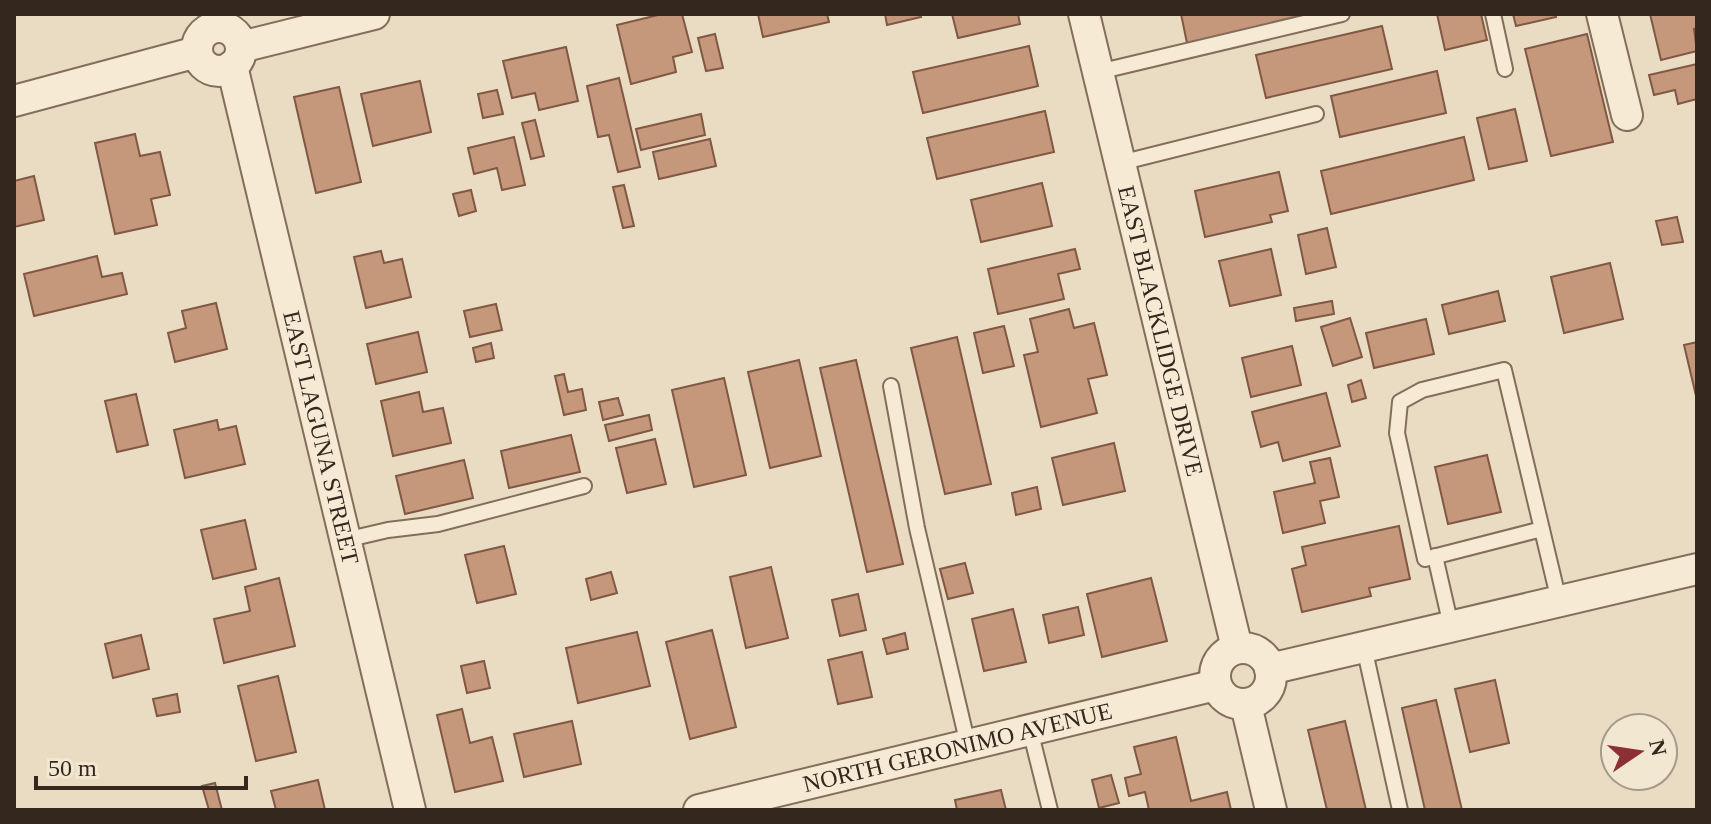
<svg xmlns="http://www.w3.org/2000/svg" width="1711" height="824" font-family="'Times New Roman',serif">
<rect width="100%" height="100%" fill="#eadcc3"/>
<!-- building -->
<path fill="#c5977b" stroke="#805843" stroke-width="2" d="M662,14H682L692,52L673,57L676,72L631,84L617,25Z
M758,14H827L829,22L763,37Z
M885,14H920L921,17L887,25Z
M952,14H1018L1020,24L958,38Z
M1181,14H1312L1187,43Z
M1437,14H1481L1487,40L1445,50Z
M1513,14H1555L1556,17L1516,26Z
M1650,14H1697V29H1694L1697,51L1661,60Z
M1382,26L1392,69L1266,98L1256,55Z
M715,34L723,68L706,71L698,38Z
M1587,34L1613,142L1551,156L1525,49Z
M1029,46L1038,86L923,113L913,72Z
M566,47L578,101L539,110L535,93L512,98L503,61Z
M1697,64V99L1678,104L1675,90L1654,95L1649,75Z
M1437,71L1446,113L1340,137L1331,96Z
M619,78L640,167L618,172L609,135L598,137L587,86Z
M420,81L431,132L373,146L361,94Z
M339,87L361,182L316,193L294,97Z
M497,90L503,114L483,118L478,94Z
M1515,109L1527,161L1489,169L1477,118Z
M1045,111L1054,152L937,179L927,138Z
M701,114L705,135L641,150L636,129Z
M535,120L544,156L531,159L522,123Z
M135,134L140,156L160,152L170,195L151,199L157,225L115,234L95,143Z
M514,137L525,185L502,190L497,168L474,174L468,148Z
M1464,137L1474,180L1331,214L1321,171Z
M710,139L716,166L659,179L653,152Z
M1279,172L1288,211L1270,215L1272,222L1205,237L1195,191Z
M34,176L44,220L14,227V181Z
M1042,183L1052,226L981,242L971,200Z
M624,185L634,226L623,228L613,187Z
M471,190L476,211L459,216L453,194Z
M1677,217L1683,242L1662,245L1656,221Z
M1327,228L1336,267L1306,274L1298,235Z
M1075,249L1080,269L1058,274L1064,299L998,314L988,269Z
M1271,249L1281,295L1230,306L1219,261Z
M381,251L384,263L402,259L411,297L366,308L354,257Z
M97,256L102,277L122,273L127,294L34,316L24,274Z
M1610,263L1623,319L1564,333L1551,277Z
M1498,291L1505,321L1449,334L1442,305Z
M1332,301L1334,314L1296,321L1294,308Z
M216,303L227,349L175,362L168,333L186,328L182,311Z
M496,304L502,330L470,337L464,311Z
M1069,309L1074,328L1094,323L1107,375L1088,379L1097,413L1041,427L1024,355L1038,352L1030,319Z
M1350,318L1362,357L1333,366L1321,327Z
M1426,319L1434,354L1374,368L1366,333Z
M1004,326L1014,366L983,373L974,333Z
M418,332L427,372L376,384L367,344Z
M957,337L991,484L945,494L911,348Z
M1697,342V400L1684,345Z
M491,343L494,358L476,362L473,348Z
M1292,346L1301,385L1251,397L1242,358Z
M799,360L821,456L770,468L748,372Z
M856,360L903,564L867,572L820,368Z
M564,374L568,392L582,389L586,410L564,415L555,376Z
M724,378L746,475L694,487L672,390Z
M1361,380L1366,398L1352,402L1348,385Z
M419,392L423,412L443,408L451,443L393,456L381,401Z
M1326,393L1340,446L1283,461L1278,442L1261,447L1252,412Z
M136,394L148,445L117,452L105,401Z
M618,398L623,415L603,420L599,402Z
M649,415L652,430L609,441L605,425Z
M217,420L219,430L236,426L245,464L185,478L174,430Z
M571,435L580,472L509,488L501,451Z
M655,439L666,484L627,493L616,448Z
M1114,443L1125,491L1063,505L1052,458Z
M1487,455L1501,512L1448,524L1435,467Z
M1330,458L1339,497L1320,501L1325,523L1283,533L1274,492L1315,483L1310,462Z
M464,460L473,498L405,514L396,476Z
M1037,487L1041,509L1016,515L1012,493Z
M245,520L256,569L213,579L201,530Z
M1399,526L1410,579L1369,588L1371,596L1302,612L1292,569L1306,565L1302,547Z
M504,546L516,594L477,603L465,555Z
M965,563L973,593L948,599L940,569Z
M771,567L788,638L746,648L730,577Z
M611,572L617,593L591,600L586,579Z
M279,578L295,646L224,663L214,619L250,611L245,587Z
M1151,578L1167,641L1102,657L1087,594Z
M858,594L866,630L840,636L832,600Z
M1078,607L1084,635L1049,643L1043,615Z
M1013,609L1026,662L984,671L972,619Z
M712,630L736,727L690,739L666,642Z
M637,632L650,686L578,703L566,648Z
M905,633L908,649L887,654L883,639Z
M141,635L149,669L113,678L105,644Z
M862,652L872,697L838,704L828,660Z
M484,661L490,688L467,693L461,666Z
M278,676L296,752L256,761L238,686Z
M1495,680L1509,743L1470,752L1455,689Z
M177,694L180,712L157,716L153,699Z
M1436,700L1462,810H1425L1402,708Z
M462,709L470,743L492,737L503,781L455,792L437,715Z
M572,721L581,764L524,777L514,734Z
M1345,721L1366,810H1327L1308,730Z
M1176,737L1191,801L1227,792L1231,810H1149L1145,792L1129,796L1125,778L1141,774L1134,747Z
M1111,775L1119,803L1099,808L1092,780Z
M318,780L325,810H276L271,791Z
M215,783L222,810H209L202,786Z
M1001,790L1006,810H957L955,800Z"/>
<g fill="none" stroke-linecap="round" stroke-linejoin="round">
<defs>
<path id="lane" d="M1493,14L1505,69
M1098,72L1342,14
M1120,163L1316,114
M891,386L917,528L968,745
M1542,529L1425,559L1397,433L1400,402L1422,390L1504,370L1559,601
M345,540L388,530L438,524L584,486
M1435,556L1451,626
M1364,647L1400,810
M1030,730L1050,810"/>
<g id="street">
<path id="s1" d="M1084,14L1237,648"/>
<path d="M1602,14L1627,115"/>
<circle cx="219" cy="49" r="22"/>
<path d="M241,47L374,14"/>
<path id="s2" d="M232,66L410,810"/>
<path d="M14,101L197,52"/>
<circle cx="1243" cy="676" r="28"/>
<path d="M1270,669L1697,569"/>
<path d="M1246,705L1271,810"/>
<path id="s3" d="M699,810L1216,685"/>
</g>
</defs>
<!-- lane casing -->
<use href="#lane" stroke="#836e5b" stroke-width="18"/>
<!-- street casing -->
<use href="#street" stroke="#836e5b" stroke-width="34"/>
<!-- lane -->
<use href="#lane" stroke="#f6ead5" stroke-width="14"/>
<!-- street -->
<use href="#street" stroke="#f6ead5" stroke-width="30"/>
</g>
<g text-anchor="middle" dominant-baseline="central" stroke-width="6" stroke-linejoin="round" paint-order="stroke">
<!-- street labels -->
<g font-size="24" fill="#34271e" stroke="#f2e7d1">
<text stroke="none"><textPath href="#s1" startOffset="326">EAST BLACKLIDGE DRIVE</textPath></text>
<text stroke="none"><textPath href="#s2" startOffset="382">EAST LAGUNA STREET</textPath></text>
<text stroke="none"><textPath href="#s3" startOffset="266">NORTH GERONIMO AVENUE</textPath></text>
</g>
</g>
<!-- border -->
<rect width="1711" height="824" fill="none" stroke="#34271e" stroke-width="32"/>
<!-- north arrow -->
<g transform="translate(1639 752) rotate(77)"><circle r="38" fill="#f2e7d1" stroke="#a69a89" stroke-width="2"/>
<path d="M0-6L14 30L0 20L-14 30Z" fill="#8d3035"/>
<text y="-12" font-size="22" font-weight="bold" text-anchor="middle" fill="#34271e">N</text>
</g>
<!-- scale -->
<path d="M36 776v12h210v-12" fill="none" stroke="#34271e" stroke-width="4"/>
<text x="48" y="776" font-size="24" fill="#34271e" stroke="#f2e7d1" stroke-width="6" paint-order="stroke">50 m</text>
</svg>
